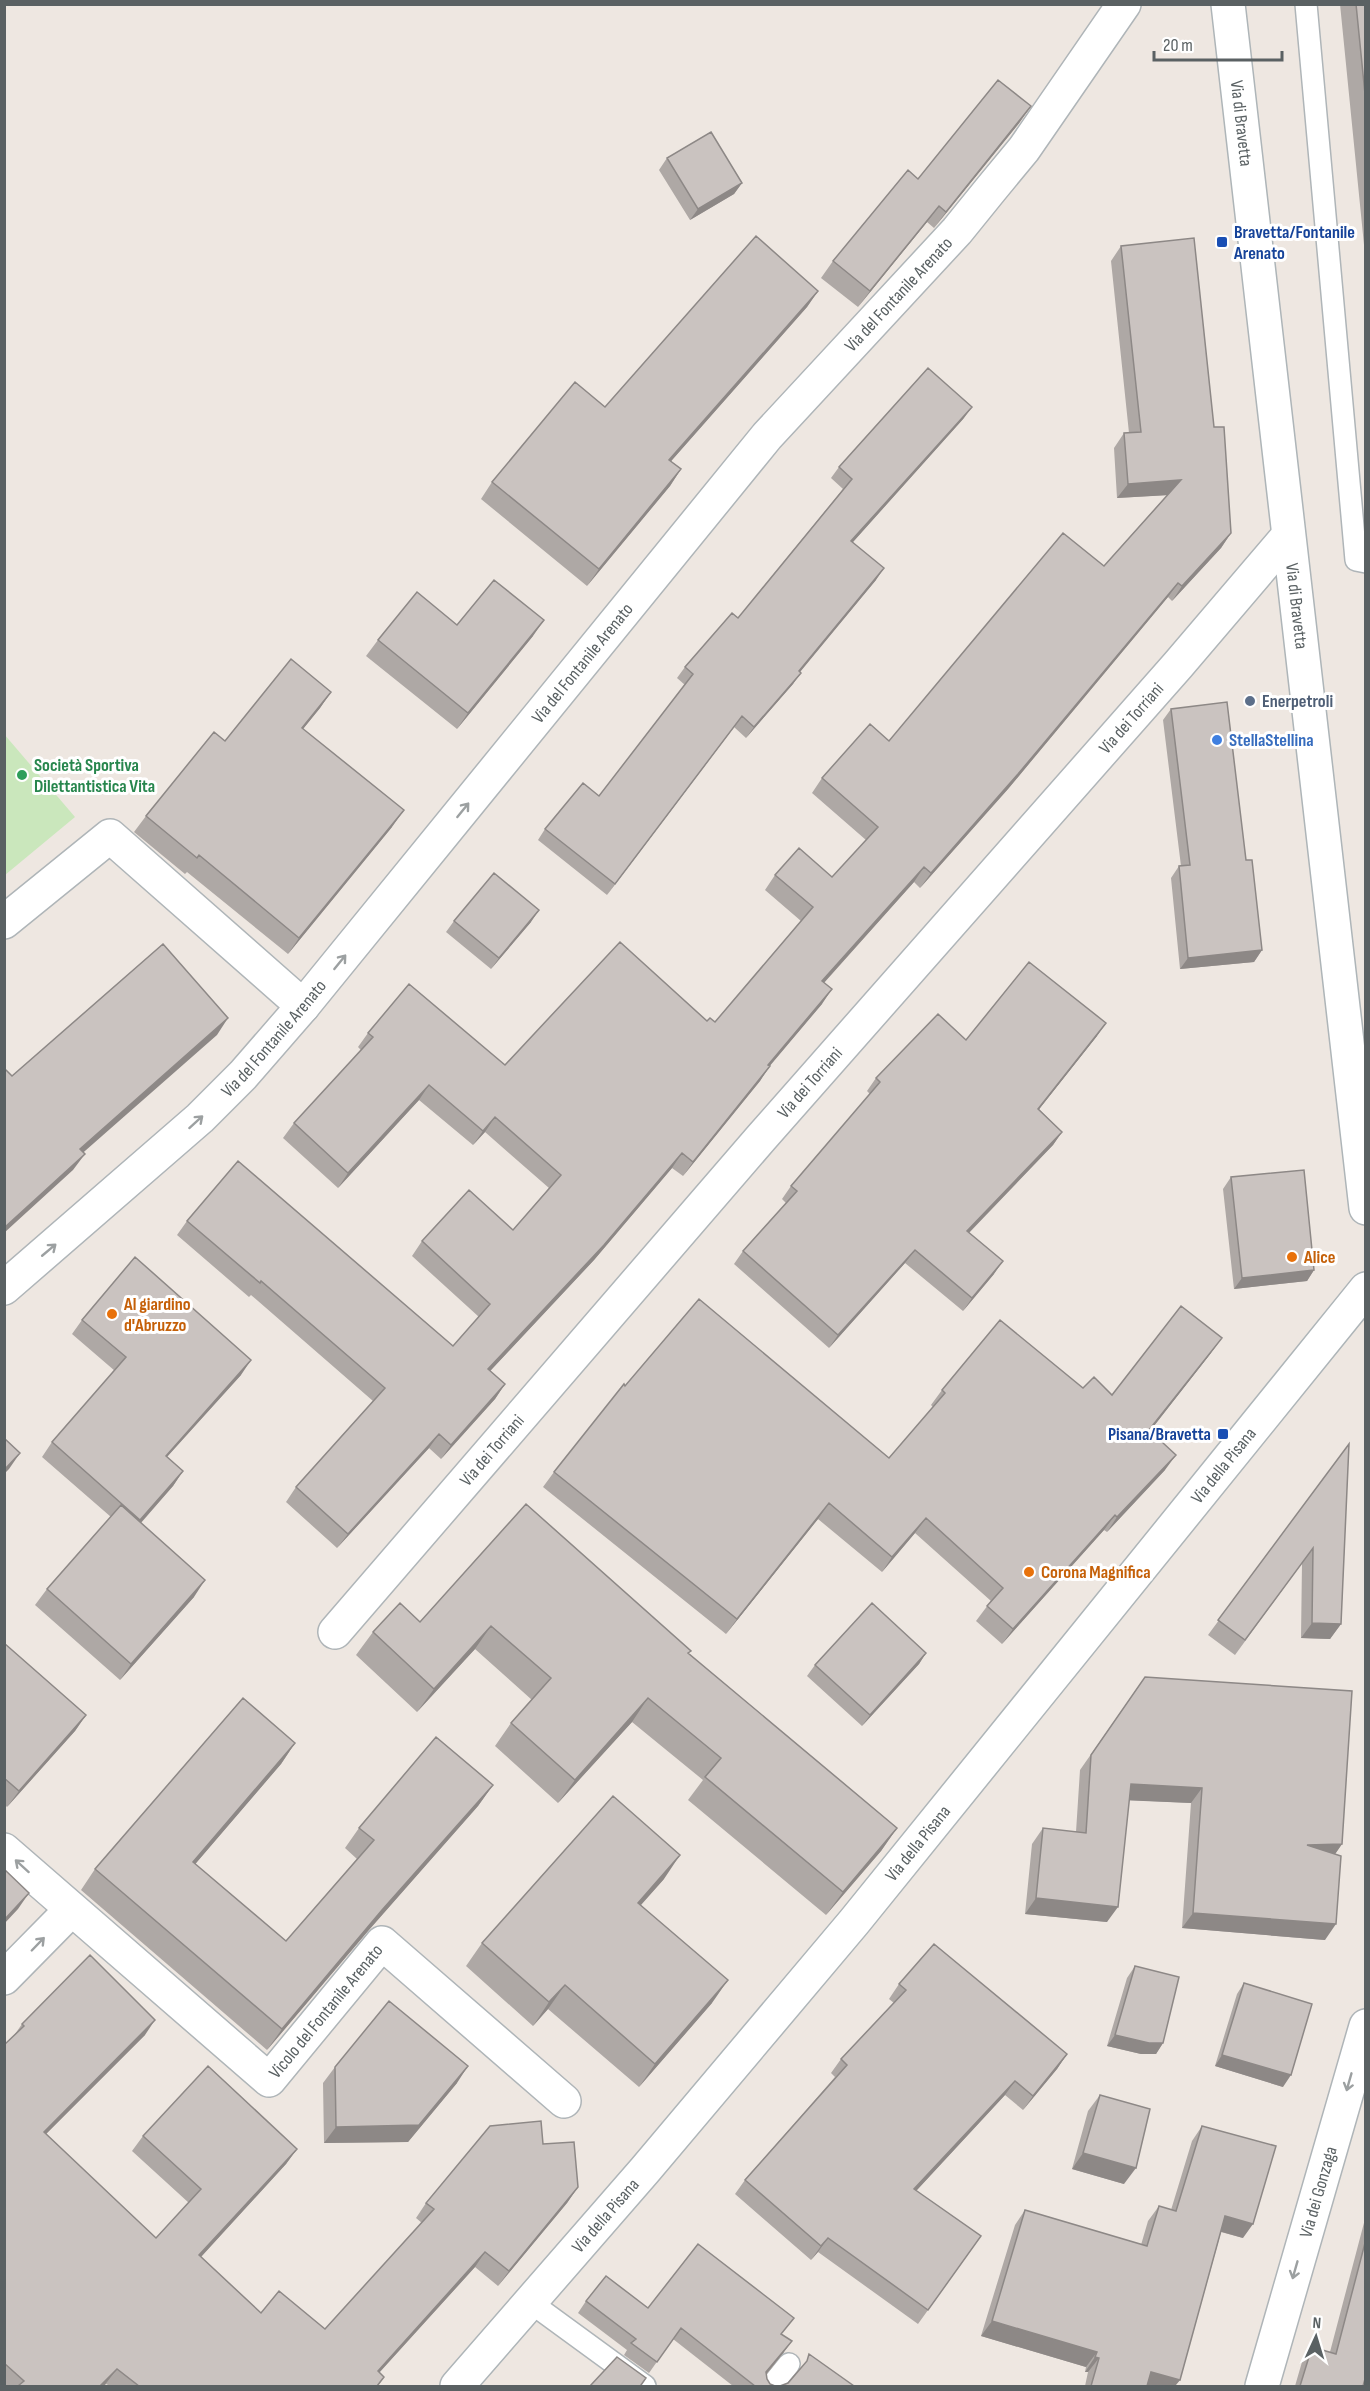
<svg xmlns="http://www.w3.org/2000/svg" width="1370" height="2391" font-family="'Sofia Sans Condensed',sans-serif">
<rect width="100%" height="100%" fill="#eee7e1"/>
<!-- green -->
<path fill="#cae7bc" d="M4,734L75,817L5,875H4Z"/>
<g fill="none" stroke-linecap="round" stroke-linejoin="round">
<defs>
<path id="service" d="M1306,4L1356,560L1366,562
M530,2302L645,2386
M771,2386L789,2364"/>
<g id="minor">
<path d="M4,922L110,836L303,1006"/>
<path id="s1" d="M4,1288L200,1118L243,1075L303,1006L767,436L957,231L991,189L1024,149L1124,4"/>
<path id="s2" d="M335,1632L761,1138L1178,665L1288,536"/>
<path id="s3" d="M4,1850L269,2080L382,1943L564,2101"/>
<path d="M4,1978L71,1910"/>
<path id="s4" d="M1262,2386L1366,2026"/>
</g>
<g id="secondary">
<path id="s5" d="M1228,4L1366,1208"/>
<path id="s6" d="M457,2386L645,2170L854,1922L1366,1289"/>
</g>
</defs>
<!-- service casing -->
<use href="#service" stroke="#afb5b8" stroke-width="24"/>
<!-- minor casing -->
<use href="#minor" stroke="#afb5b8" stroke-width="36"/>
<!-- secondary casing -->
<use href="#secondary" stroke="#aeb5b8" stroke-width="36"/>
<!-- service -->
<use href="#service" stroke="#fff" stroke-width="21"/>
<!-- minor -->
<use href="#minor" stroke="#fff" stroke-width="33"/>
<!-- secondary -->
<use href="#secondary" stroke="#fff" stroke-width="33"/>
</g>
<!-- wall -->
<path fill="#aea8a5" d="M1340,4H1365V255Z
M1020,122L938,223L934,228L927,222L858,307L821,278L833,261L918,179Z
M667,158L742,183L734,194L690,220L659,170Z
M1121,246L1214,427L1231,533L1221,548L1172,601L1168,597L1008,789L920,888L914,882L824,983L822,1004L769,1066L760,1081L683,1176L672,1168L594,1260L490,1371L505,1384L495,1399L441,1459L429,1448L337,1548L286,1502L296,1487L373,1401L251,1295L249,1297L177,1235L187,1221L453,1346L479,1317L412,1256L422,1241L513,1230L549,1188L485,1132L473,1145L419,1100L338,1188L283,1138L294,1123L361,1050L358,1047L368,1033L505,1065L707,1021L715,1022L801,921L765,890L775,875L832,877L866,840L812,793L822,778L889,741L1104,566L1167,495L1117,498L1114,448L1124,433H1129L1111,261Z
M818,291L807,307L671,461L681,469L670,486L587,586L481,499L492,482L605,407Z
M964,418L853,542L876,580L799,672L793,684L746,738L734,727L607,895L538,840L545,829L599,796L685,685L677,678L685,667L738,618L843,489L831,478L839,467Z
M457,625L533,636L457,729L366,656L378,640Z
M331,692L320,708L303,729L392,827L288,954L187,872L185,874L134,832L146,816L225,741Z
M1171,709L1246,860L1262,950L1254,962L1180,969L1171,878L1179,866H1181L1163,720Z
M454,921L531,922L491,969L446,932Z
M1097,1036L1039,1109L1062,1132L1053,1145L969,1233L994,1274L963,1311L905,1263L829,1348L734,1264L743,1251L786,1203L782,1199L791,1186L870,1094L867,1091L876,1078L966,1040Z
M1231,1177L1314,1270L1307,1281L1234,1289L1223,1189Z
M82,1320L241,1375L167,1457L183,1471L173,1486L141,1523L194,1597L120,1680L35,1605L47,1589L111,1517L42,1457L52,1442L115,1371L72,1334Z
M1211,1353L1150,1431L1165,1470L1107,1532L1104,1530L1002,1644L976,1621L991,1601L915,1533L882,1572L818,1519L726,1634L543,1487L554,1472L625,1386L889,1458L933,1407L931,1405L942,1390L1083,1388L1112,1395Z
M1349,1444L1341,1624L1330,1639L1301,1638L1302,1563L1235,1655L1208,1635Z
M526,1504L689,1654L897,1828L881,1851L826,1915L688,1800L703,1780L632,1722L558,1803L495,1746L511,1723L532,1700L475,1649L417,1712L356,1655L373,1632L420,1622Z
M4,1643L86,1715L75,1731L7,1807L4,1804Z
M926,1653L919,1664L862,1726L807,1676L815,1665Z
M1145,1677L1342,1844L1335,1854L1325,1940L1182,1928L1191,1803L1129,1800L1107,1922L1025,1914L1032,1844L1043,1828L1076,1832L1080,1770Z
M295,1743L281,1764L195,1864L286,1941L357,1859L345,1848L359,1828L493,1785L478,1806L368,1931L267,2050L81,1890L95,1869Z
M664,1879L641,1905L712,2003L639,2087L548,2009L533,2026L466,1966L482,1943Z
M1135,1966L1163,2043L1156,2054H1141L1107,2046L1127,1978Z
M1244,1983L1283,2087L1215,2066L1237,1994Z
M899,1984L1067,2054L1057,2069L1023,2110L1005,2095L916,2191L981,2236L918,2324L818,2252L811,2260L735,2194L745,2180L835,2077L831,2073L841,2059L894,2003L889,1999Z
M22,2024L145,2035L46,2134L156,2238L189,2203L132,2151L143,2136L297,2149L286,2164L201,2257L261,2313L325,2329L422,2223L416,2218L426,2203L543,2144L578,2187L567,2203L498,2286L475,2267L379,2373L384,2377L378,2386H110L106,2384L104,2386H4V2045L13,2037Z
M335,2067L457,2083L408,2142L324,2143L323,2083Z
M1100,2095L1124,2184L1072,2169L1088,2111Z
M1202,2126L1243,2238L1221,2232L1180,2380L1175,2386H1085L1088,2372H1085L1086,2367L981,2336L1015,2225L1025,2210L1141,2245L1148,2221L1159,2206L1171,2210L1192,2141Z
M1365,2219V2379L1363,2386H1295L1302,2362L1312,2347L1330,2352Z
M586,2301L648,2308L782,2334L784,2352L767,2374V2379L770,2384L775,2386H733L673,2339L649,2373L624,2355L627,2350L578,2313Z"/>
<!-- shaded-wall -->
<path fill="#8d8886" d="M1031,106L1020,122L934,228L946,212Z
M742,183L734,194L690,220L698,209Z
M939,206L927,222L858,307L870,291Z
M818,291L807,307L658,476L669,460Z
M972,407L964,418L844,552L851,541Z
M681,469L670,486L587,586L599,569Z
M1181,480L1170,495L1117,498L1128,484Z
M1231,533L1221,548L1172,601L1182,586Z
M884,568L876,580L791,683L799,671Z
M1178,583L1168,597L1008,789L920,888L931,873Z
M544,620L533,636L457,729L468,713Z
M801,673L793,684L746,738L754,727Z
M331,692L320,708L290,745L302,728Z
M742,716L734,727L607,895L615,884Z
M404,810L392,827L288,954L299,938Z
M924,867L914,882L812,996L822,981Z
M539,910L531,922L491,969L499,958Z
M1262,950L1254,962L1180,969L1188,958Z
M832,989L822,1004L758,1080L768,1065Z
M228,1018L217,1035L69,1165L80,1149Z
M1106,1023L1097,1036L1029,1122L1038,1109Z
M770,1066L760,1081L683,1176L693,1162Z
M429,1085L419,1100L338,1188L348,1173Z
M495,1117L485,1132L473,1145L483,1131Z
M1062,1132L1053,1145L958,1244L967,1231Z
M682,1153L672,1168L594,1260L478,1384L488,1369Z
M85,1154L73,1170L4,1233L5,1227Z
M915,1250L905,1263L829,1348L838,1335Z
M1003,1261L994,1274L963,1311L972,1298Z
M1314,1270L1307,1281L1234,1289L1242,1278Z
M1222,1338L1211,1353L1139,1445L1149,1430Z
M251,1360L241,1375L155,1470L166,1456Z
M505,1384L495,1399L441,1459L451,1445Z
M439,1434L429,1448L337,1548L348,1534Z
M20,1453L9,1469L4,1474V1470Z
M1176,1455L1165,1470L1107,1532L1117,1517Z
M183,1471L173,1486L130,1535L140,1520Z
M829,1503L818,1519L726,1634L737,1619Z
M1115,1515L1104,1530L1002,1644L1013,1629Z
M926,1518L915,1533L882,1572L892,1557Z
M205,1580L194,1597L120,1680L131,1664Z
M1312,1623L1341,1624L1330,1639L1301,1638Z
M491,1626L475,1649L417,1712L434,1689Z
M926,1653L919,1664L862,1726L870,1715Z
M648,1698L632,1722L558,1803L575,1780Z
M86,1715L75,1731L7,1807L19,1791Z
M295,1743L281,1764L179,1883L193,1862Z
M1131,1784L1202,1788L1191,1803L1120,1800Z
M493,1785L478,1806L368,1931L267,2050L282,2029L382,1910Z
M897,1828L881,1851L826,1915L843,1892Z
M1342,1844L1331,1860L1307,1845Z
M680,1855L664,1879L622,1926L638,1903Z
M29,1893L18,1909L4,1924V1920Z
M1036,1898L1118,1907L1107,1922L1025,1914Z
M1193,1913L1336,1924L1325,1940L1182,1928Z
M728,1980L712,2003L639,2087L655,2064Z
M565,1985L548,2009L533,2026L549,2002Z
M155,2020L145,2035L33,2147L44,2132Z
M1115,2035L1163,2043L1156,2054H1141L1107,2046Z
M1067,2054L1057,2069L1023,2110L1033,2096Z
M1222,2055L1291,2075L1283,2087L1215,2066Z
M468,2066L457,2083L408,2142L324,2143L336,2127Z
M1015,2081L1005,2095L904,2204L914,2189Z
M297,2149L286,2164L188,2271L199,2255Z
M1083,2153L1136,2168L1124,2184L1072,2169Z
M578,2187L567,2203L498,2286L509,2271Z
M1225,2216L1253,2224L1243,2238L1215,2230Z
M828,2238L818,2252L811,2260L821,2246Z
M485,2252L475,2267L367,2386L378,2371Z
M992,2321L1097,2352L1086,2367L981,2336Z
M792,2341L784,2352L759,2383L766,2372Z
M1095,2357L1099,2358L1088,2372H1085Z
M117,2369L104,2386H100Z
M1151,2372L1180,2380L1175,2386H1140Z"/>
<!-- building -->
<path fill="#cac3c0" stroke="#8d8886" stroke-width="1.5" d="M1356,4H1365V94Z
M998,80L1031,106L950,207L946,212L939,206L870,291L833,261L908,170L918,179Z
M711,132L742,183L698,209L667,158Z
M756,236L818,291L669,460L681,469L599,569L492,482L575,382L605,407Z
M1194,238L1214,427H1224L1231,533L1182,586L1178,583L1018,774L931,873L924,867L822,981L832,989L768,1065L770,1066L693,1162L682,1153L604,1245L488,1369L505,1384L451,1445L439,1434L348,1534L296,1487L385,1388L261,1281L260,1283L187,1221L238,1161L453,1346L490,1304L422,1241L469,1190L513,1230L561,1175L495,1117L483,1131L429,1085L348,1173L294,1123L373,1037L368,1033L409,984L505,1065L620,942L707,1021L710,1018L715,1022L813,907L775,875L799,848L832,877L878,827L822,778L870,724L889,741L1063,533L1104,566L1181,480L1128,484L1124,433L1141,432L1121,246Z
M928,368L972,407L851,541L884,568L799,671L801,673L754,727L742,716L615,884L545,829L583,783L599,796L693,674L685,667L732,613L738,618L852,479L839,467Z
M494,580L544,620L468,713L378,640L417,592L457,625Z
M291,659L331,692L302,728L404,810L299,938L199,855L197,858L146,816L214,732L225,741Z
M1227,702L1246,860H1252L1262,950L1188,958L1179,866L1190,865L1171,709Z
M494,873L539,910L499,958L454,921Z
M163,944L228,1018L80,1149L85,1154L5,1227L4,1068L12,1076Z
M1029,962L1106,1023L1038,1109L1062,1132L967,1231L1003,1261L972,1298L915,1250L838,1335L743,1251L797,1191L791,1186L880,1082L876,1078L938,1014L966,1040Z
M1304,1170L1314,1270L1242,1278L1231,1177Z
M135,1257L251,1360L166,1456L183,1471L140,1520L52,1442L126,1357L82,1320Z
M699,1299L889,1458L945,1393L942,1390L1000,1320L1083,1388L1094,1377L1112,1395L1181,1306L1222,1338L1149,1430L1176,1455L1117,1517L1115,1515L1013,1629L987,1606L1003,1588L926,1518L892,1557L829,1503L737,1619L554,1472L624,1384L625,1386Z
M4,1438L20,1453L4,1470Z
M1349,1444L1341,1624L1312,1623L1313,1548L1245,1640L1218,1620Z
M526,1504L691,1651L688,1653L897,1828L843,1892L705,1777L721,1758L648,1698L575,1780L511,1723L551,1678L491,1626L434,1689L373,1632L400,1603L420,1622Z
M121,1505L205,1580L131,1664L47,1589Z
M872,1603L926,1653L870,1715L815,1665Z
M4,1643L86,1715L19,1791L4,1778Z
M1145,1677L1352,1691L1342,1844L1307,1845L1341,1856L1336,1924L1193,1913L1202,1788L1131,1784L1118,1907L1036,1898L1043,1828L1086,1833L1091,1755Z
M243,1698L295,1743L193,1862L286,1941L374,1840L359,1828L436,1737L493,1785L382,1910L282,2029L95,1869Z
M613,1796L680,1855L638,1903L728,1980L655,2064L565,1985L549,2002L482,1943Z
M4,1869L29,1893L4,1920Z
M934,1944L1067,2054L1033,2096L1015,2081L914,2189L981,2236L928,2310L828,2238L821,2246L745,2180L847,2065L841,2059L906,1990L899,1984Z
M90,1955L155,2020L44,2132L156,2238L201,2189L143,2136L208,2066L297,2149L199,2255L261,2313L279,2291L325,2329L434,2209L426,2203L490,2126L541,2121L543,2144L574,2142L578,2187L509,2271L485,2252L378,2371L384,2377L377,2386H139L117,2369L100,2386H18L24,2381L4,2363V2045L24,2026L22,2024Z
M1135,1966L1179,1977L1163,2043H1149L1115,2035Z
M1244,1983L1312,2004L1291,2075L1222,2055Z
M389,2001L468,2066L419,2125L336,2127L335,2067Z
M1100,2095L1150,2109L1136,2168L1083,2153Z
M1202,2126L1276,2146L1253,2224L1225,2216L1180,2380L1151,2372L1147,2386H1091L1099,2358L1095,2357L1097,2352L992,2321L1025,2210L1147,2246L1159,2206L1176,2211Z
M1365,2243V2379L1363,2386H1300L1312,2347L1336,2354Z
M698,2244L794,2318L781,2334L792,2341L766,2372L767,2379L770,2384L775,2386H755L681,2328L657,2362L631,2343L636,2339L586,2301L606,2276L648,2308Z
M809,2354L854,2386H780L788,2383L807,2361Z
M617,2357L646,2378L641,2385L643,2386H590Z"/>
<!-- one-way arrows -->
<defs><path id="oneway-shaft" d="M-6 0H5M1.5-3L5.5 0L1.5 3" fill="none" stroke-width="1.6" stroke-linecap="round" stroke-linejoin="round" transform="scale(1.5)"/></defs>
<g stroke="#9ca0a1">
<use href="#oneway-shaft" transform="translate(463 810) rotate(-51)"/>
<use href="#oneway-shaft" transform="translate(340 962) rotate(-51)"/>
<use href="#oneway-shaft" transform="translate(196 1122) rotate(-42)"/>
<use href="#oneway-shaft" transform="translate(49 1250) rotate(-40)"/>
<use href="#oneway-shaft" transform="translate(22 1866) rotate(-138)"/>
<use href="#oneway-shaft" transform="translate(38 1944) rotate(-46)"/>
<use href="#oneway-shaft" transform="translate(1349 2082) rotate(106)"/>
<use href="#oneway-shaft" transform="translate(1295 2270) rotate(106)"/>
</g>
<!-- markers -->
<g fill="#1a4fb4" stroke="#fff" stroke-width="2">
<rect x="1216" y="236" width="12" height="12" rx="3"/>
<rect x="1217" y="1428" width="12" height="12" rx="3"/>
</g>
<circle fill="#5c6f8a" stroke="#fff" stroke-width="2" cx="1250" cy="701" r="6"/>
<circle fill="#3f7fe0" stroke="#fff" stroke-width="2" cx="1217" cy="740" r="6"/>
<circle fill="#2e9e5b" stroke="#fff" stroke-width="2" cx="22" cy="775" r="6"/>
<g fill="#e8710a" stroke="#fff" stroke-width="2">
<circle cx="1292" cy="1257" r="6"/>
<circle cx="112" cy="1314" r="6"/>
<circle cx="1029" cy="1572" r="6"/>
</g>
<g text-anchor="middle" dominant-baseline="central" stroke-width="6" stroke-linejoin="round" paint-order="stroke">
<!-- street labels -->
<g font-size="18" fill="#5a6163" stroke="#fff">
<text stroke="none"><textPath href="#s5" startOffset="120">Via di Bravetta</textPath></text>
<text stroke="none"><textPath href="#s1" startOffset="1340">Via del Fontanile Arenato</textPath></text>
<text stroke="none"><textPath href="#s5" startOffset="606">Via di Bravetta</textPath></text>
<text stroke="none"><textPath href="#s1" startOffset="854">Via del Fontanile Arenato</textPath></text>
<text stroke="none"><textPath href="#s2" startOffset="1212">Via dei Torriani</textPath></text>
<text stroke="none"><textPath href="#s1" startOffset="368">Via del Fontanile Arenato</textPath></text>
<text stroke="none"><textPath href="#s2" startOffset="726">Via dei Torriani</textPath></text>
<text stroke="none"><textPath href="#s2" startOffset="240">Via dei Torriani</textPath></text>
<text stroke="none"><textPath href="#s6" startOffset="1198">Via della Pisana</textPath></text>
<text stroke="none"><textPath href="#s6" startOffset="712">Via della Pisana</textPath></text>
<text stroke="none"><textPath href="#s3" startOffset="440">Vicolo del Fontanile Arenato</textPath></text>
<text stroke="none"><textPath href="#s4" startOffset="202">Via dei Gonzaga</textPath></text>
<text stroke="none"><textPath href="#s6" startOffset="226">Via della Pisana</textPath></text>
</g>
<!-- transit labels -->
<g font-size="18" font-weight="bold" fill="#164399" stroke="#fff" text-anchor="start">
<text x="1234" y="232">Bravetta/Fontanile<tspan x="1234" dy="21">Arenato</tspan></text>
<text x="1211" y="1434" text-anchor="end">Pisana/Bravetta</text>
</g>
<!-- service labels -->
<g font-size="18" font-weight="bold" fill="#4e5e75" stroke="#fff" text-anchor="start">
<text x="1262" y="701">Enerpetroli</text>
</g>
<!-- shop labels -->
<g font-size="18" font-weight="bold" fill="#366cbe" stroke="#fff" text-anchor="start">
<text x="1229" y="740">StellaStellina</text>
</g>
<!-- leisure labels -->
<g font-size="18" font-weight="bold" fill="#27864d" stroke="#fff" text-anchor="start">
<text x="34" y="765">Società Sportiva<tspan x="34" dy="21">Dilettantistica Vita</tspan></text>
</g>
<!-- food labels -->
<g font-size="18" font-weight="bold" fill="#c56008" stroke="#fff" text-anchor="start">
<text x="1304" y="1257">Alice</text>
<text x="124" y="1304">Al giardino<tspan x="124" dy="21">d'Abruzzo</tspan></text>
<text x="1041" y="1572">Corona Magnifica</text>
</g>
</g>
<!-- border -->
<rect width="1370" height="2391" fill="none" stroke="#5a6163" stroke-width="12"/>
<!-- north arrow -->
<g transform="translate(1316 2337) rotate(4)" stroke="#ffffff" stroke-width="4.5" paint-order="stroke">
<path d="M0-4.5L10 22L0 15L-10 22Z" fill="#5a6163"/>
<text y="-9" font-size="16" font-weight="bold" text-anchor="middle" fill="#5a6163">N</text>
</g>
<!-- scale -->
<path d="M1154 51v9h128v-9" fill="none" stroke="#5a6163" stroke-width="3"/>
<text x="1163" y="51" font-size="18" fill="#5a6163" stroke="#ffffff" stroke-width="4.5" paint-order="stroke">20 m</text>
</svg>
